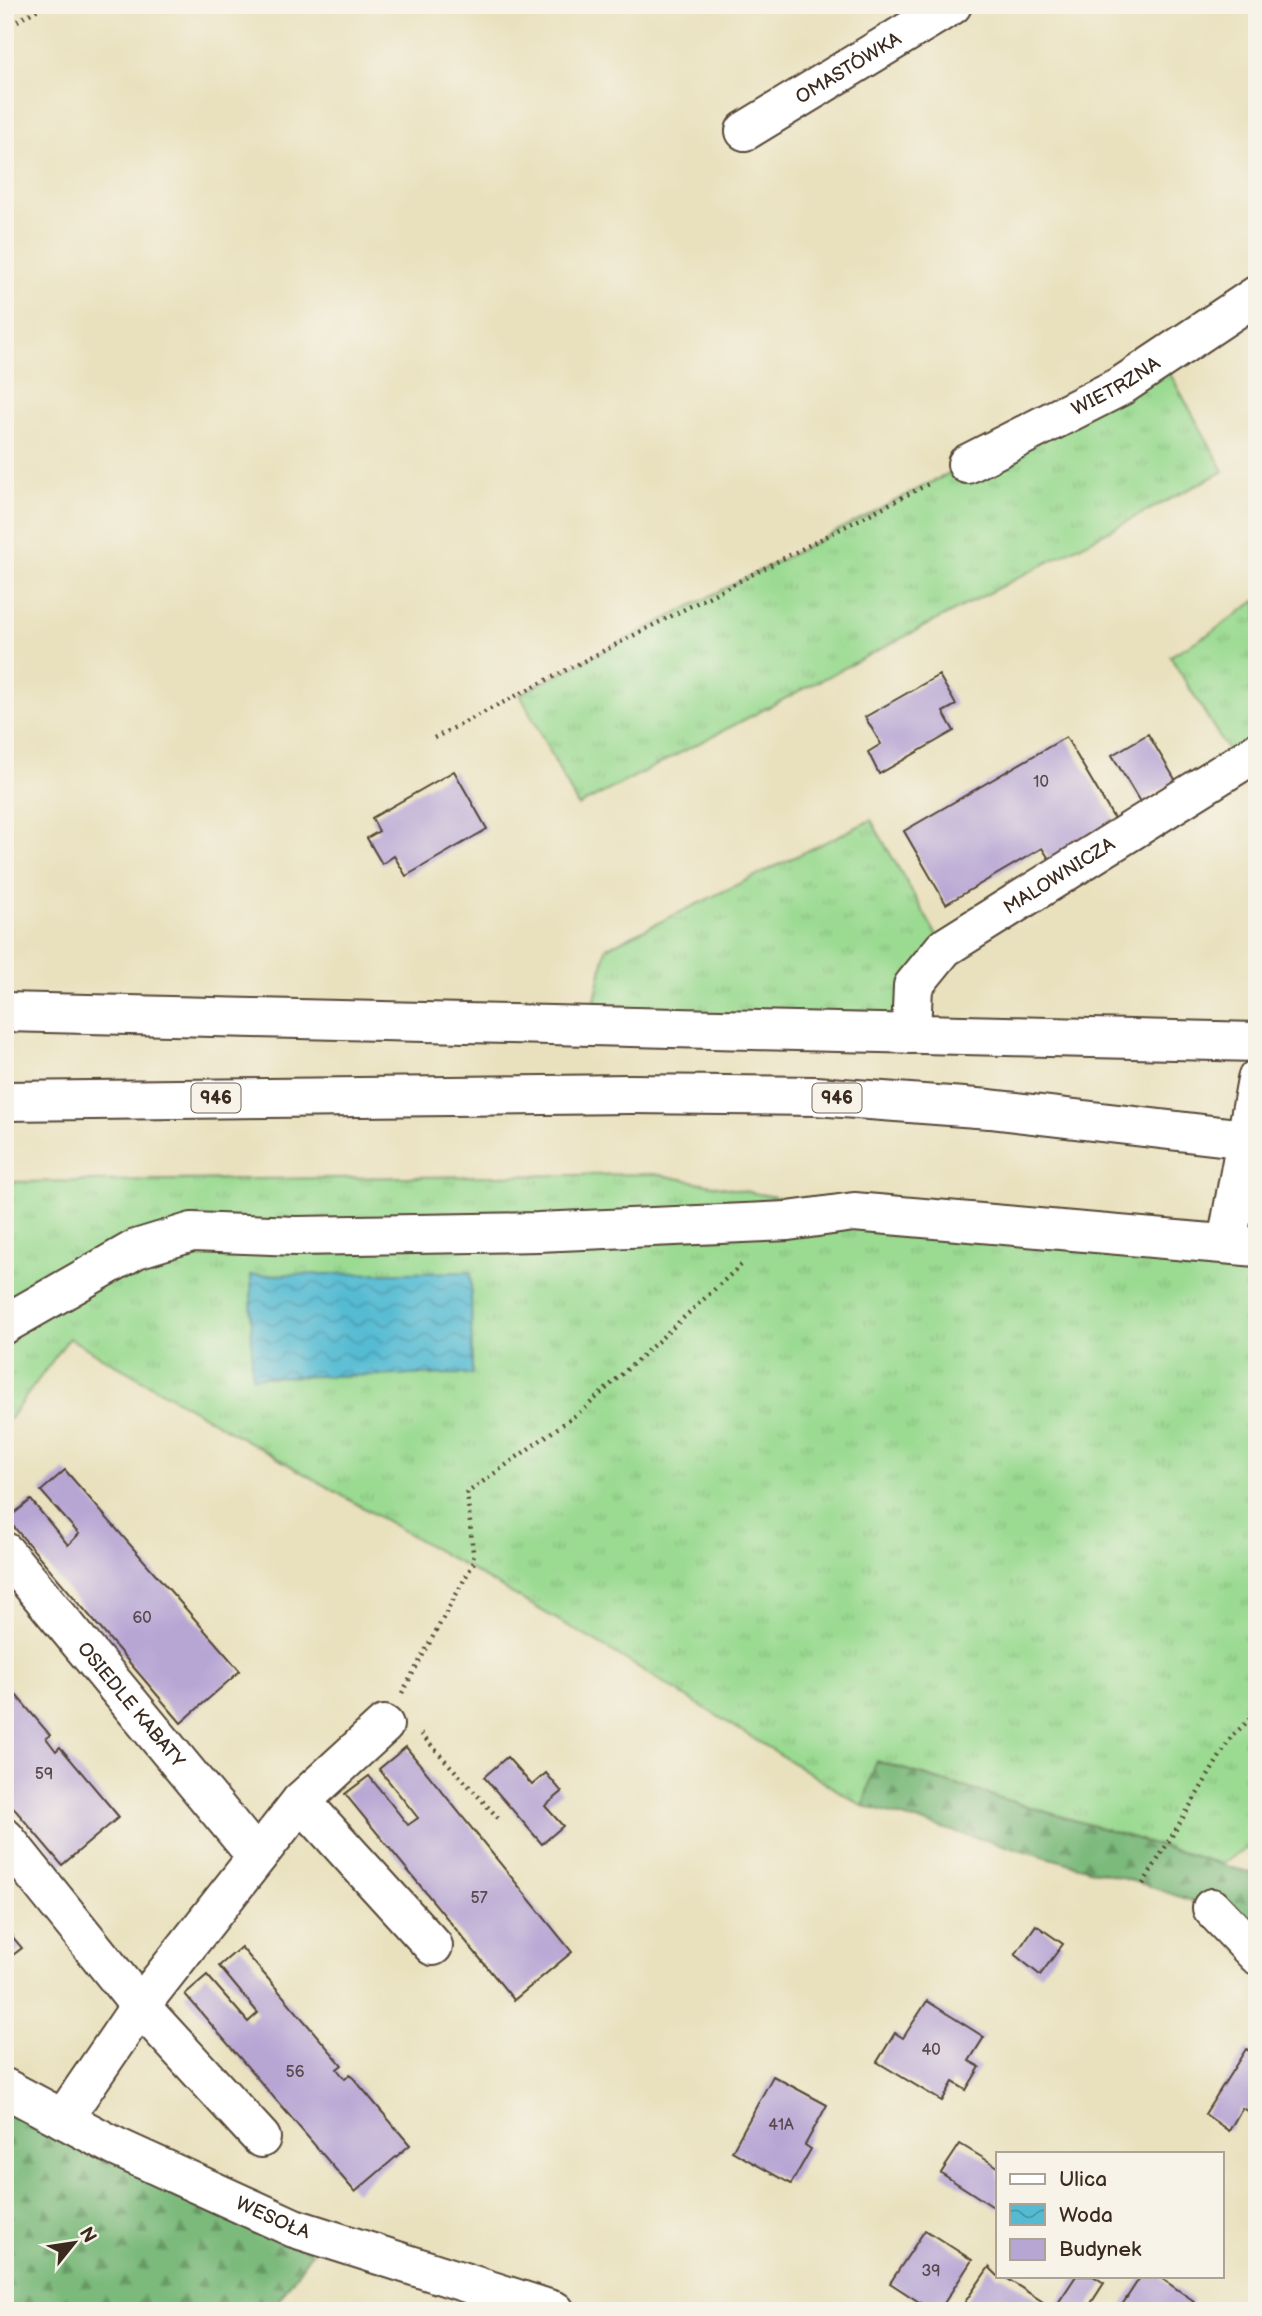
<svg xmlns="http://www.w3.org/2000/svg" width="1262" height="2316" font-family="'Balsamiq Sans',sans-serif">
<defs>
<pattern id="grass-tufts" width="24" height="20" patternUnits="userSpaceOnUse" patternTransform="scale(1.75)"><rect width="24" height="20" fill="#9ada91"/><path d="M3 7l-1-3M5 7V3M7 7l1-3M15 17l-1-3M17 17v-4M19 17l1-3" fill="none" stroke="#86bb7d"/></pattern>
<pattern id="forest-firs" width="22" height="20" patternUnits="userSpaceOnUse" patternTransform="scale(1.75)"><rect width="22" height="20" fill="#7bba7b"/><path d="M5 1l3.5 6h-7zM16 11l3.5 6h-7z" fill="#669764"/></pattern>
<pattern id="water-waves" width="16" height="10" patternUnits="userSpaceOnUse" patternTransform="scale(1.75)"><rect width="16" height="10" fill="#55bbd3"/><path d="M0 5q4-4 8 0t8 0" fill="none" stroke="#4898ab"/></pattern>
</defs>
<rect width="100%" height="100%" fill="#f7f3e8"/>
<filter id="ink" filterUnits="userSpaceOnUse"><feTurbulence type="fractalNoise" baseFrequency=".0143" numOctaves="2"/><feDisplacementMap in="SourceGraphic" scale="14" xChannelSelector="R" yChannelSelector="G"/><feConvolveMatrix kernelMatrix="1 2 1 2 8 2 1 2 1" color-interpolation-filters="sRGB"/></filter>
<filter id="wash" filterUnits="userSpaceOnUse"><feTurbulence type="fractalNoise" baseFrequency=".00686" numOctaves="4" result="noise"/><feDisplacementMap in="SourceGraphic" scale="28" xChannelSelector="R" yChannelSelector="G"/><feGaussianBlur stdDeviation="1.57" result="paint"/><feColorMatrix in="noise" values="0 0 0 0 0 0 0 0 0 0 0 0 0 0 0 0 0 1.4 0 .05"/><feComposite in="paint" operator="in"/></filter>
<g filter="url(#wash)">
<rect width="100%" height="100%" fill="#e9e1be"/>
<!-- grass -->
<path fill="url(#grass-tufts)" stroke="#6a8258" stroke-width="2" d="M1162,359L1224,471L578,806L520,694L967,464Z
M1257,600V752L1236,764L1170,656L1212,632Z
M871,820L944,948L911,1034L590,1025L606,948Z
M655,1174L854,1212L1257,1247V1842L1221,1864L877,1761L863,1806L615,1653L69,1338L5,1425V1182Z"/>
<!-- forest -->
<path fill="url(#forest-firs)" stroke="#5b724c" stroke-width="2" d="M876,1761L1257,1875V1955L1212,1908L1143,1884L863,1806Z
M5,2088L312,2252L271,2311H5Z"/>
<!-- water -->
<path fill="url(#water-waves)" stroke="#487278" stroke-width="2" d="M471,1272L472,1374L252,1377L251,1275Z"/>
<g id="blocks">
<!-- building -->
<path fill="#b7a5d4" d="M939,675L956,705L943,712L954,731L879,774L868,752L881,744L865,717Z
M1148,734L1176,781L1140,802L1112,755Z
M1066,737L1119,827L1053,865L1042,848L946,904L904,831Z
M454,771L487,829L406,876L394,856L382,864L367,838L379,831L372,818Z
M65,1470L240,1671L181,1723L7,1519L31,1500L68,1545L79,1534L41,1491Z
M5,1682L50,1735L46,1738L56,1751L60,1747L119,1817L62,1865L5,1798Z
M406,1747L572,1952L514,2000L345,1794L369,1776L408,1825L418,1818L379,1769Z
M507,1757L532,1785L546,1773L562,1792L545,1806L563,1826L542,1844L484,1777Z
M1036,1925L1063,1944L1040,1975L1015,1955Z
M5,1928L22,1948L5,1961Z
M241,1947L342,2065L337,2069L345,2079L350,2074L410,2145L355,2192L185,1994L207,1975L248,2022L258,2013L219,1966Z
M927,2001L984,2037L969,2061L980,2067L966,2090L953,2082L942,2101L877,2062L895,2033L903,2038Z
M1246,2049L1257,2055V2117L1242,2108L1229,2131L1205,2114Z
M773,2076L827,2105L805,2145L811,2149L791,2184L732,2151Z
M960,2144L998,2167V2210L941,2173Z
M925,2230L972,2260L939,2311H933L890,2283Z
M989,2267L998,2276H1003L1054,2309L1076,2276H1093L1104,2283L1086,2311H972L963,2305Z
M1141,2276H1158L1194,2301L1188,2311H1118Z"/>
</g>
</g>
<g filter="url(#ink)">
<use href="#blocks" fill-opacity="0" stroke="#554536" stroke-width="2"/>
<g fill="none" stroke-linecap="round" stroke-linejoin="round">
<defs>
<g id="minor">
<path id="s1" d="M745,131L952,5"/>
<path id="s2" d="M967,464L1121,386L1257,295"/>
<path d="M5,1012L1257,1042"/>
<path id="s3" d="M911,1034L913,986L944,948L1257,752"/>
<path d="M1227,1243L1257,1079"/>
<path d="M5,1324L136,1249L192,1232L296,1236L538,1232L788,1221L854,1212L1257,1247"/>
<path id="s4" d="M5,1552L256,1856"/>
<path d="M301,1801L433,1946"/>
<path d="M5,1838L140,2006L261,2138"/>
<path d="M1212,1908L1257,1955"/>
<path id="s5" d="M5,2088L116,2147L294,2228L555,2311"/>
<path d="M63,2119L140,2006L301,1801L384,1725"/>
</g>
<path id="highway" d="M5,1101L630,1094L816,1096L990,1109L1246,1139"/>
</defs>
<!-- minor casing -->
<use href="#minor" stroke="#554536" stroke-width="42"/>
<!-- highway casing -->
<use href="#highway" stroke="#554536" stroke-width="42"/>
<!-- path -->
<path stroke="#554536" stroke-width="4.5" stroke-dasharray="2 5" stroke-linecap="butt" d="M5,28L45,5
M434,738L932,482
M402,1693L474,1562L467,1493L584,1409L741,1265
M421,1734L500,1820
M1143,1884L1232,1736L1257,1713"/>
<!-- minor -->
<use href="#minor" stroke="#fff" stroke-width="38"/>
<!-- highway -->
<use href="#highway" stroke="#fff" stroke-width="38"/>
</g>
</g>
<g text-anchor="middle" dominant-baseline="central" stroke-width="5" stroke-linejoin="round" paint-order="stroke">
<!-- number labels -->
<g font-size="16" fill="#5a494c">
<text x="1041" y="782">10</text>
<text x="142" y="1618">60</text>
<text x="44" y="1774">59</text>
<text x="479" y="1898">57</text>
<text x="931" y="2050">40</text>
<text x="295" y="2072">56</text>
<text x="781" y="2125">41A</text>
<text x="931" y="2271">39</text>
</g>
<!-- shield labels -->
<g fill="#f7f3e8" stroke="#73665b" stroke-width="2">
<rect x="191.5" y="1083.5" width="49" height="29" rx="5"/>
<rect x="812.5" y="1083.5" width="49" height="29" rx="5"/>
</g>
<g font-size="18" font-weight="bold" fill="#3b2a1e">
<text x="216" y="1098">946</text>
<text x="837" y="1098">946</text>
</g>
<!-- street labels -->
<g font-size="19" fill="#3b2a1e" stroke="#f7f3e8">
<text stroke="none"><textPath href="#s1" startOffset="121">OMASTÓWKA</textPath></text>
<text stroke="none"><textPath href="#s2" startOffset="168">WIETRZNA</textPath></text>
<text stroke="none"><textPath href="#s3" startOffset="233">MALOWNICZA</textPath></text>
<text stroke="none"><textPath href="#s4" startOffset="198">OSIEDLE KABATY</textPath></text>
<text stroke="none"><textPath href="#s5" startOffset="298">WESOŁA</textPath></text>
</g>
</g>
<!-- margin -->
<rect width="1262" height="2316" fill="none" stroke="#f7f3e8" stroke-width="28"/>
<!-- legend -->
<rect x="996" y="2152" width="228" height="126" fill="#f7f3e8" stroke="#aca397" stroke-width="2"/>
<rect x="1010" y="2174" width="35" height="10" fill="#ffffff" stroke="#aca397" stroke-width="2"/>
<text x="1059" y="2186" font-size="21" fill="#3b2a1e">Ulica</text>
<rect x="1010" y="2204" width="35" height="21" fill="url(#water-waves)" stroke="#aca397" stroke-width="2"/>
<text x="1059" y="2222" font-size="21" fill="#3b2a1e">Woda</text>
<rect x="1010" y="2239" width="35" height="21" fill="#b7a5d4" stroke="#aca397" stroke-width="2"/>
<text x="1059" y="2256" font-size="21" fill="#3b2a1e">Budynek</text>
<!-- north arrow -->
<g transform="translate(74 2243) rotate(60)" stroke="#f7f3e8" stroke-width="5" paint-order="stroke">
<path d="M0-5L12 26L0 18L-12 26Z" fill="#3b2a1e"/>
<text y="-10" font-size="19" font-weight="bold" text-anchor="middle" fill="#3b2a1e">N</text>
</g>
</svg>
